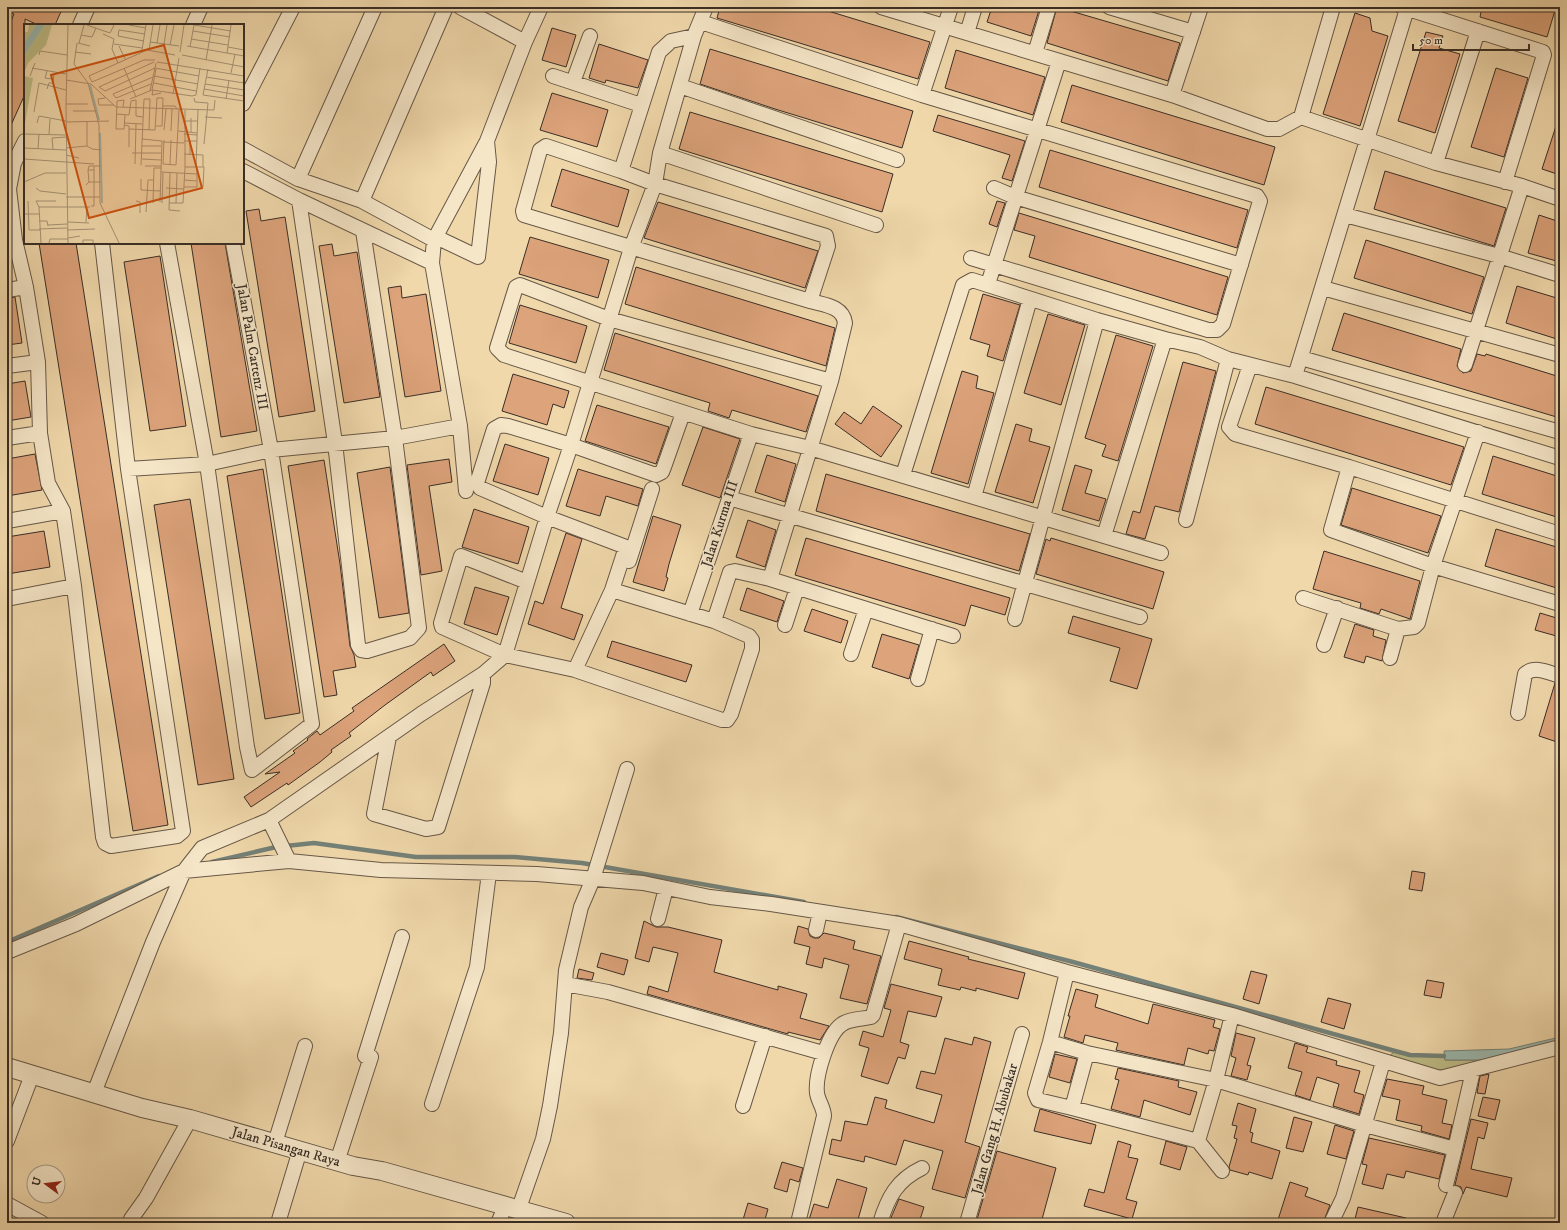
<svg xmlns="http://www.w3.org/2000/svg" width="1567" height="1230" font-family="'IM FELL DW Pica',serif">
<rect width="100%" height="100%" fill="#f0d8ab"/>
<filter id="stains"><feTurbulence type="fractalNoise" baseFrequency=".005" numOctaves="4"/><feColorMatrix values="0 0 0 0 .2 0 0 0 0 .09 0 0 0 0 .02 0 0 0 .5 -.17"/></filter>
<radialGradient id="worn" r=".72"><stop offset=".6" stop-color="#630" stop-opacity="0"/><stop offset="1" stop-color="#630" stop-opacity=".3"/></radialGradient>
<!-- green -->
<path fill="#bebd86" stroke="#7c7656" d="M1395,1051L1410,1055L1444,1056L1445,1060H1493L1440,1078L1383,1062Z"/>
<!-- water -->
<path fill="#9bb9af" stroke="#748178" d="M1560,1037V1047L1493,1060H1445L1444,1051L1509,1049Z"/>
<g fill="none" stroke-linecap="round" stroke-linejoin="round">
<!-- stream -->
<path stroke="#748178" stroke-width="4.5" d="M212,862L276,847L314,843L416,857H515L582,863L804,902
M896,917L1073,962L1395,1051L1410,1055L1444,1056
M7,942L159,876"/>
</g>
<!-- building -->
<path fill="#dda37b" stroke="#392e26" d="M7,7H63L55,25H38L25,19V94L7,134V31L14,14L7,11Z
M720,7H815L930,42L918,79L717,18Z
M992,7H1040L1031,36L987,22Z
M1057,7L1180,43L1168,81L1047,43Z
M1482,7H1556L1547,37L1480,17Z
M1355,13L1370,18L1372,31L1388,36L1360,126L1323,114Z
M552,28L576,35L566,67L542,60Z
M1426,32L1443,36L1439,48L1460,54L1435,133L1398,121Z
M599,44L648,60L638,88L606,80L605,83L589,78Z
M710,49L913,111L902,148L775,109L700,84Z
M956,50L1045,77L1033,115L945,88Z
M1496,68L1528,78L1504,157L1471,147Z
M1072,85L1275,147L1264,185L1061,122Z
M552,93L608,110L597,147L540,130Z
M690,112L893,174L882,212L679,149Z
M938,115L1025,141L1012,181L1002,178L1010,155L933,131Z
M1557,123H1560V175L1542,169Z
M1050,150L1248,210L1237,248L1039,187Z
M562,169L629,190L618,227L551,206Z
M1385,171L1506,208L1494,246L1374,209Z
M997,201L1005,203L997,227L989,224Z
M658,202L818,251L805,288L644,238Z
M259,209L261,221L285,217L315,411L279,417L246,211Z
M1019,213L1228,277L1217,315L1029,257L1035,236L1014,230Z
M1539,215L1560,222V262L1528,253Z
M530,237L609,260L598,298L519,274Z
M1366,240L1484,277L1472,314L1354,278Z
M39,243H76L168,825L133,831Z
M191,243H225L257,431L221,437Z
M332,244L334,256L357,252L380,397L344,403L319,246Z
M160,256L186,426L150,431L124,262Z
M636,267L835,328L826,366L625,304Z
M401,286L402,298L426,294L441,391L405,397L388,288Z
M1517,286L1560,299V340L1506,323Z
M983,294L1020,305L1003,361L987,356L990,345L970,339Z
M15,297L22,343L7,345V298Z
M520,305L587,326L576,363L509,343Z
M1344,313L1461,349L1457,366L1463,373L1471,371L1477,354L1485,356L1486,354L1560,377V418L1332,350Z
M1048,314L1085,325L1061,405L1024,393Z
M615,333L818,396L806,432L732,410L729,418L708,411L710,403L604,370Z
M1116,335L1153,346L1118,461L1102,456L1106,445L1085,438Z
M1183,362L1216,371L1179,512L1155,506L1145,539L1126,534L1133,511L1140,513Z
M962,371L978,376L976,388L994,393L968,484L931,473Z
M513,374L569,391L564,408L553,404L547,425L502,411Z
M25,381L31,417L7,421V384Z
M1266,387L1464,447L1451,485L1255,424Z
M597,405L669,427L656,464L585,441Z
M873,406L902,426L881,457L835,424L844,412L861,424Z
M1016,424L1032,429L1029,441L1050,447L1033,503L995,492Z
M703,427L740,439L720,498L682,485Z
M505,444L549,458L538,495L493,481Z
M35,454L42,490L7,496V459Z
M767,455L796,464L785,502L755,492Z
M1493,456L1560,477V518L1482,494Z
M449,459L452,482L429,486L442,571L421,575L407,465Z
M324,460L340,564L350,646L354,655L356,667L333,671L337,695L324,697L288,466Z
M1075,465L1092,470L1085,493L1106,499L1099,521L1062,510Z
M390,467L409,613L379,618L357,473Z
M263,469L300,713L265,719L227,476Z
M578,469L643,489L638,506L606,496L600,516L566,506Z
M826,474L1030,534L1019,571L816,511Z
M1352,488L1441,516L1428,553L1341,525Z
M190,499L234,779L198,785L154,505Z
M474,509L529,527L518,564L462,547Z
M653,516L681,525L669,564L666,577L668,578L664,591L633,582Z
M748,520L776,530L765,567L736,557Z
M1496,529L1560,548V589L1485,566Z
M44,531L50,567L7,574V537Z
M566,533L582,539L561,608L583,615L574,640L528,624L535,601L543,604Z
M806,538L1010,598L1005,615L971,605L965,626L795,575Z
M1051,538L1164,572L1153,609L1036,574L1046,539L1050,541Z
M1324,551L1420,581L1410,619L1381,609L1379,614L1360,608L1361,603L1313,589Z
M475,587L509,597L497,635L464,624Z
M747,588L784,601L777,622L740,610Z
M812,609L848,621L841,643L804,631Z
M1540,613L1560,619V637L1535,630Z
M1073,616L1152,639L1137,689L1110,681L1120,648L1068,633Z
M1355,624L1374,630L1373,636L1386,640L1382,661L1366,656L1364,663L1344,657Z
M882,634L919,645L909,679L872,667Z
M612,641L692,665L686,682L607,657Z
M444,644L455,661L433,676L431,672L385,705L349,733L351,736L331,750L332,752L320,762L288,785L287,783L251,807L244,797L280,772L265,774L295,753L293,751L308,740L307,739L317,731L320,735L354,711L352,708Z
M1555,683L1560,684V743L1539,736Z
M1412,871L1425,873L1422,891L1409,889Z
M644,921L656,927H668L722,940L714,972L778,990V986L807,994L800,1018L829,1026L820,1040L788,1032V1034L647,994L649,986L668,992L678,953L653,947L649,962L635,958Z
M798,926L808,929L810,936L814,938H819L824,933L837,936L855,941L853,949L881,956L867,1004L840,998L849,965L824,958L822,968L806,964L810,947L794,943Z
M909,941L969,957L968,959L1025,973L1018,999L976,988V991L961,987L960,990L938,985L942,969L904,959Z
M601,953L628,960L624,975L597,967Z
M579,969L594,973L592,980L577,978Z
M1251,971L1267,975L1259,1004L1243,999Z
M1427,980L1444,983L1441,998L1424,995Z
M891,984L942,997L936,1017L908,1011L900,1042L909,1045L905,1059L898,1057L888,1084L861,1076L869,1048L859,1045L863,1031L883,1037L891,1010L884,1008Z
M1076,989L1098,995L1095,1007L1148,1024L1153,1004L1215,1020L1213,1027L1220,1029L1214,1051L1209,1050L1208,1054L1188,1048L1184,1065L1116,1050L1118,1043L1085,1035L1083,1043L1064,1037L1070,1016H1068Z
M1328,998L1351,1004L1344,1029L1321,1022Z
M1236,1033L1255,1038L1247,1065L1251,1066L1247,1080L1231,1076L1236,1058L1231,1056Z
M974,1037L991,1042L965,1142L980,1147L965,1198L932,1189L943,1151L904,1140L896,1165L865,1156L864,1162L829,1154L832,1139L841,1141L845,1121L867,1125L875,1097L887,1100L885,1108L934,1123L942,1095L916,1088L921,1071L935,1074L945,1038L972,1045Z
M1295,1043L1308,1047L1306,1052L1337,1061L1336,1065L1360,1071L1354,1092L1364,1095L1359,1114L1333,1106L1339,1084L1317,1077L1310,1100L1295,1095L1302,1072L1288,1068Z
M1055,1054L1077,1059L1070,1083L1049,1077Z
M1118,1068L1179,1081L1178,1087L1197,1092L1190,1115L1144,1100L1140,1117L1111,1109L1119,1080L1115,1079Z
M1489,1074L1485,1094L1477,1093L1480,1076Z
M1387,1079L1424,1086L1422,1094L1447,1100L1442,1123L1452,1125L1449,1139L1421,1131L1422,1126L1396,1120L1400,1100L1382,1096Z
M1483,1097L1500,1100L1495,1120L1478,1116Z
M1238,1103L1256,1109L1250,1132L1253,1133L1251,1142L1280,1151L1272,1179L1249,1172L1248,1175L1230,1170L1229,1167L1237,1139L1234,1138L1237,1126L1232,1125Z
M1040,1109L1096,1125L1091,1144L1034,1131Z
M1294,1117L1312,1122L1303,1152L1286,1148Z
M1471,1119L1488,1123L1484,1139L1478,1137L1471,1169L1512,1178L1507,1197L1466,1187L1463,1194L1461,1187L1455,1185Z
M1335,1125L1354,1131L1346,1159L1327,1154Z
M1369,1138L1445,1155L1439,1179L1406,1171L1404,1178L1387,1174L1383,1189L1362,1184L1367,1165L1362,1164Z
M1118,1141L1131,1145L1128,1157L1138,1159L1126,1199L1137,1202L1132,1219L1084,1206L1089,1189L1104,1193Z
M1166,1141L1187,1147L1180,1170L1160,1164Z
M997,1151L1056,1168L1041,1223H976Z
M782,1162L803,1168L799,1182L790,1179L787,1192L774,1188Z
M837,1179L867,1188L857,1223H808L814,1204L828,1208Z
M1290,1182L1308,1188L1305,1196L1330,1205L1323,1223H1277Z
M899,1199L924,1207L919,1223H901L890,1220Z
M748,1203L768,1209L764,1223H742Z
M1358,1207L1406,1218V1223H1354Z"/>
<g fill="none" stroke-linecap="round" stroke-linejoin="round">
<defs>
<path id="minor" d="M460,7L525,42
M881,7L1172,95L1267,129H1279L1301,117
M1109,7L1193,32
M1333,7L1301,117L1436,163L1522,186L1560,199
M1402,7L1543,52L1544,55L1505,182
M701,22L922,95L1257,196L1260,201L1223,324L1217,330H1208L971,258
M80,25L88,7
M193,25L201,7
M967,33L975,7
M1035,53L1049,7
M553,76L641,105
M573,82L590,36
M680,86L897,160
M922,95L951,7
M1172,95L1201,7
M243,104L293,7
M25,141L14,163L9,189L15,240L26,287L38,362L40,433L48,483L63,511L74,586L103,837L105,843L111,846L177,836L183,831L128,469L102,243
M243,149L298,179L362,201L434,240
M660,153L876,225
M1436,163L1478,31
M243,171L299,200L432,263
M621,171L659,52L671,41L694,36
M298,179L375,7
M994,188L1015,197L1241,265
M299,200L335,443L358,645L361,650L367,651L410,638L419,628L395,438L363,231
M362,201L446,7
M1345,215L1499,256L1560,275
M436,237L478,257L489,162L487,141
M167,243L207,464L247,747L252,770L312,724L271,450L233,243
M988,284L1059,61
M1323,288L1560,355
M7,290L26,287
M1301,358L1560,432
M1250,365L1229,427L1235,434L1349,467L1560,534
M1465,365L1522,186
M7,366L38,362
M1295,376L1407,9
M831,381L609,319L520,285L516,287L497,348L504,355L751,434L810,448L1161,553
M7,438L40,433
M1349,467L1331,530L1433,566L1560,604
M128,469L207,464L271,450L395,438L460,426
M903,475L963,285L972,280L1097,320L1165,339L1200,347L1228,359L1295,376L1560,458
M466,491L460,426L432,263L434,240L487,141L525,42L541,7
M974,497L1030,299
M729,498L1140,617
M1186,520L1228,359
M7,521L63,511
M1104,536L1165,339
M629,561L652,489
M770,579L831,381L845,323C843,306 824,305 810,301L524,215L523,211L540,150L546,146L621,171L655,184L826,236L828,246L810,301
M527,582L461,556L441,623L442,627L505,655L575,670L722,720H727L731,714L752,649V640L749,636L714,621L612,590
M1303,598L1398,629L1414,627L1418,623L1433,566L1478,432
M7,599L74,586
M690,614L751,434
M1015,619L1097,320
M714,621L730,572L735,571L770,579L953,636
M785,625L797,588
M1324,645L1337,608
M851,654L866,609
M1390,658L1398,629
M575,670L612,590L626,547L547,517L480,488L477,483L494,429L501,425L508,426L571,445L656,475L662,472L664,467L683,413
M918,679L932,629
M1518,713L1525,674C1535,665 1549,673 1560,676
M389,737L374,814L426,829L438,827L483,683V674
M269,820L289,861
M658,919L666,888
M816,930L820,912
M7,952L76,924L184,871L289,861L381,870L537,874L643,883L710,897L771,904L899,924L1067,972L1232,1015L1440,1078L1560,1047
M1067,972L1050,1042L1035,1093L1038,1100L1072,1108
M565,984L608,992L823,1053
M1050,1042L1087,1053L1216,1080L1365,1125L1455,1149L1446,1185
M1087,1053L1072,1108L1198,1141
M94,1093L153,942L184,871L202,848L269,820L421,714L483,674L505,655L547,517L571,445L631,248L655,184L660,153L694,36L706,7
M432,1104L477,967L489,873
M743,1106L765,1036
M7,1141L32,1075
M275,1143L305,1046
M1455,1149L1473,1071
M337,1162L371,1057L365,1056L402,937
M1222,1171L1198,1141L1216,1080L1232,1015
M7,1204L42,1223
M518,1211L543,1139L550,1106L561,1033L566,970L581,907L593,879L627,769
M131,1223V1219L146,1198L190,1119
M278,1223L300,1150
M498,1223L505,1207
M798,1223L824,1116C824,1108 818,1101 817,1093C815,1076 828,1031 844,1023C851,1019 862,1019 871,1017L873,1015L899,924
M880,1223C888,1197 897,1180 922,1168
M967,1223L1022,1034
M1331,1223L1343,1198L1383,1062
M1443,1223L1455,1193"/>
<path id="tertiary" d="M7,1067L142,1108L190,1119L353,1166L382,1171L566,1223"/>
</defs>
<!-- minor casing -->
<use href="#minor" stroke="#675847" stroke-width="16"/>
<!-- tertiary casing -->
<use href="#tertiary" stroke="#675847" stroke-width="20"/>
<!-- minor -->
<use href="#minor" stroke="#f5e6c8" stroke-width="14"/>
<!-- tertiary -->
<use href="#tertiary" stroke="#f5e6c8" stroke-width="18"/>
</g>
<g text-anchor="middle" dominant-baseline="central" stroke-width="3" stroke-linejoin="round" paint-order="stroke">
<!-- street labels -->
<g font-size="14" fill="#392e26" stroke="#f5e6c8">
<text transform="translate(252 347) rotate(80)">Jalan Palm Cartenz III</text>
<text transform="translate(720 524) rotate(-72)">Jalan Kurma III</text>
<text transform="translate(995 1129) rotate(-74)">Jalan Gang H. Abubakar</text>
<text transform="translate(286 1147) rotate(16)">Jalan Pisangan Raya</text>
</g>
</g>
<!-- overview -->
<g transform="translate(24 24)">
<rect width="220" height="220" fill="#f0d8ab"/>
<path d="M5,1H12L0,19V8H4ZM21,1H28L22,21L4,39L0,49V32ZM0,52L9,54L0,105Z" fill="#bebd86"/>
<path d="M12,1H21L0,32V19Z" fill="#9bb9af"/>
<path fill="none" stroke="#9bb9af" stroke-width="2" d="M66,61L75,96M76,109L78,179"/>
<path fill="none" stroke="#a79476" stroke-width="1" d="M63,1L86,9L90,1M105,1L122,4M170,1L207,7M169,7L206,13M79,10L90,15L88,25L94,39M57,11L68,13L72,4M167,15L204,21M120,17L94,12L95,6L121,10M126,18L155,22M53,19L50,40L64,59L75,101L76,179L95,219M54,19L66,22M55,19L60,1M133,19L136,1M90,20L118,24M140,20L143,1M146,21L150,1M95,22L101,35M163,22L220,32M166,23L170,1M204,23L220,26M118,26L122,1M125,26L129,1M51,28L67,30M156,28L160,1M203,29L207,1M15,31L16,27L43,31M158,31L220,43M131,36H120L68,58L65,52L123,26L151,31M182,36L188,1M130,38L75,63L81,67L131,44M133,38L220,52M8,44L42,50M100,44L112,73M131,44L175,52M184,45L179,71L220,77M23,47L21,54L29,55M207,49L211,30M6,52L11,39M130,52L174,60M182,53L220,59M42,56L67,60L92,83L190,86L191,76M130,59L172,67M127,60L92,74L89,70L129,53M181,60L220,66M23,65L25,59H29L30,49M180,65L220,72M128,66L132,45M129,66L128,71L137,69M126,67L132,39M149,70L155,34M81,74L74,75L75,81H90M170,74L171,78L184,79L180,120M106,75L128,66L168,72L172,71L176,44M202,75L205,56M42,80H64M139,82H151L153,85M99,83L100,76L93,77L92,105H100L101,91M49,87H72M10,88L15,59L42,66M92,90L105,91L107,77L112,76V92L119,93M181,93L198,94M63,97V122M161,97H174M42,98L85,97M13,99L15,92L42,97M100,99L118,100M100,101L105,102V123M105,105L131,106L133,74H139L138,102H132M140,106L142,85M147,107L148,85M154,107L173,109M167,108V94M0,110L42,111M25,110L26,95M160,110L173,111M118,115L138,117L136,178M140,116L139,140L152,141L155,85M160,117H173M139,118L160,119M118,122H137M0,124L42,126M42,124L63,122L68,125L77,126M14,125L15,110M29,125L28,114L42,113M108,129H137M160,130L179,131V143M42,131L55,134M166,131V117M0,135L70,140M118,135L137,136M111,140L112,100M117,141L120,75H126L125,106M146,141L147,116M121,142H137M161,143V86M172,143L174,86M64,146L65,142H77M137,148L173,150M146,149L145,186L156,187M117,155V166L136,167M160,156L173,157M0,158L21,149H42M65,158L64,146H70M62,161L65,158H77M160,163H173V146M12,164L16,167L42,170M142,164L160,165M42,173H76M4,177L5,206H16M112,177L116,178V189M129,179L130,144H137M138,179L139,149M145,179H159L161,143H180L179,163M152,179L153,149M67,182H70V142M15,183L12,177H32M43,183H66M122,188L124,156H130M0,190H15M15,197H23L24,202M44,198L65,199M62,198L63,183M24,201L43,200M15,205L43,204M43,206L71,205M44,214L56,212M17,219L15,183H43M25,219L26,215H44M44,219L42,82L44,1M59,219V216H69V219"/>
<path fill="#ce5310" fill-opacity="0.15" stroke="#ce5310" stroke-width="2" d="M140,21L178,164L65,194L27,51Z"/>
<rect width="220" height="220" fill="none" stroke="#392e26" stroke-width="2"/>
</g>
<!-- margin -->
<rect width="1567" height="1230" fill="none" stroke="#f0d8ab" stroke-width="24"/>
<rect x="8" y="8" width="1551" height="1214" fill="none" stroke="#392e26" stroke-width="2"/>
<rect x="12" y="12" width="1543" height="1206" fill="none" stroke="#392e26"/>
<!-- north arrow -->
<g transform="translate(46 1184) rotate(285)"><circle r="19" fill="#f5e6c8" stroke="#aa9c87"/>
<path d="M0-3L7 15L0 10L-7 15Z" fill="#8f2418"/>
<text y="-6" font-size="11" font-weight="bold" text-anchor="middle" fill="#392e26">U</text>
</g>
<!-- scale -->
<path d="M1413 44v6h116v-6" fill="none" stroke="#392e26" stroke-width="2"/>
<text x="1419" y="44" font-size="12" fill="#392e26" stroke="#f5e6c8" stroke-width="3" paint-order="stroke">50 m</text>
<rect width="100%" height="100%" filter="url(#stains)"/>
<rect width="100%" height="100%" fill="url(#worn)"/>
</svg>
